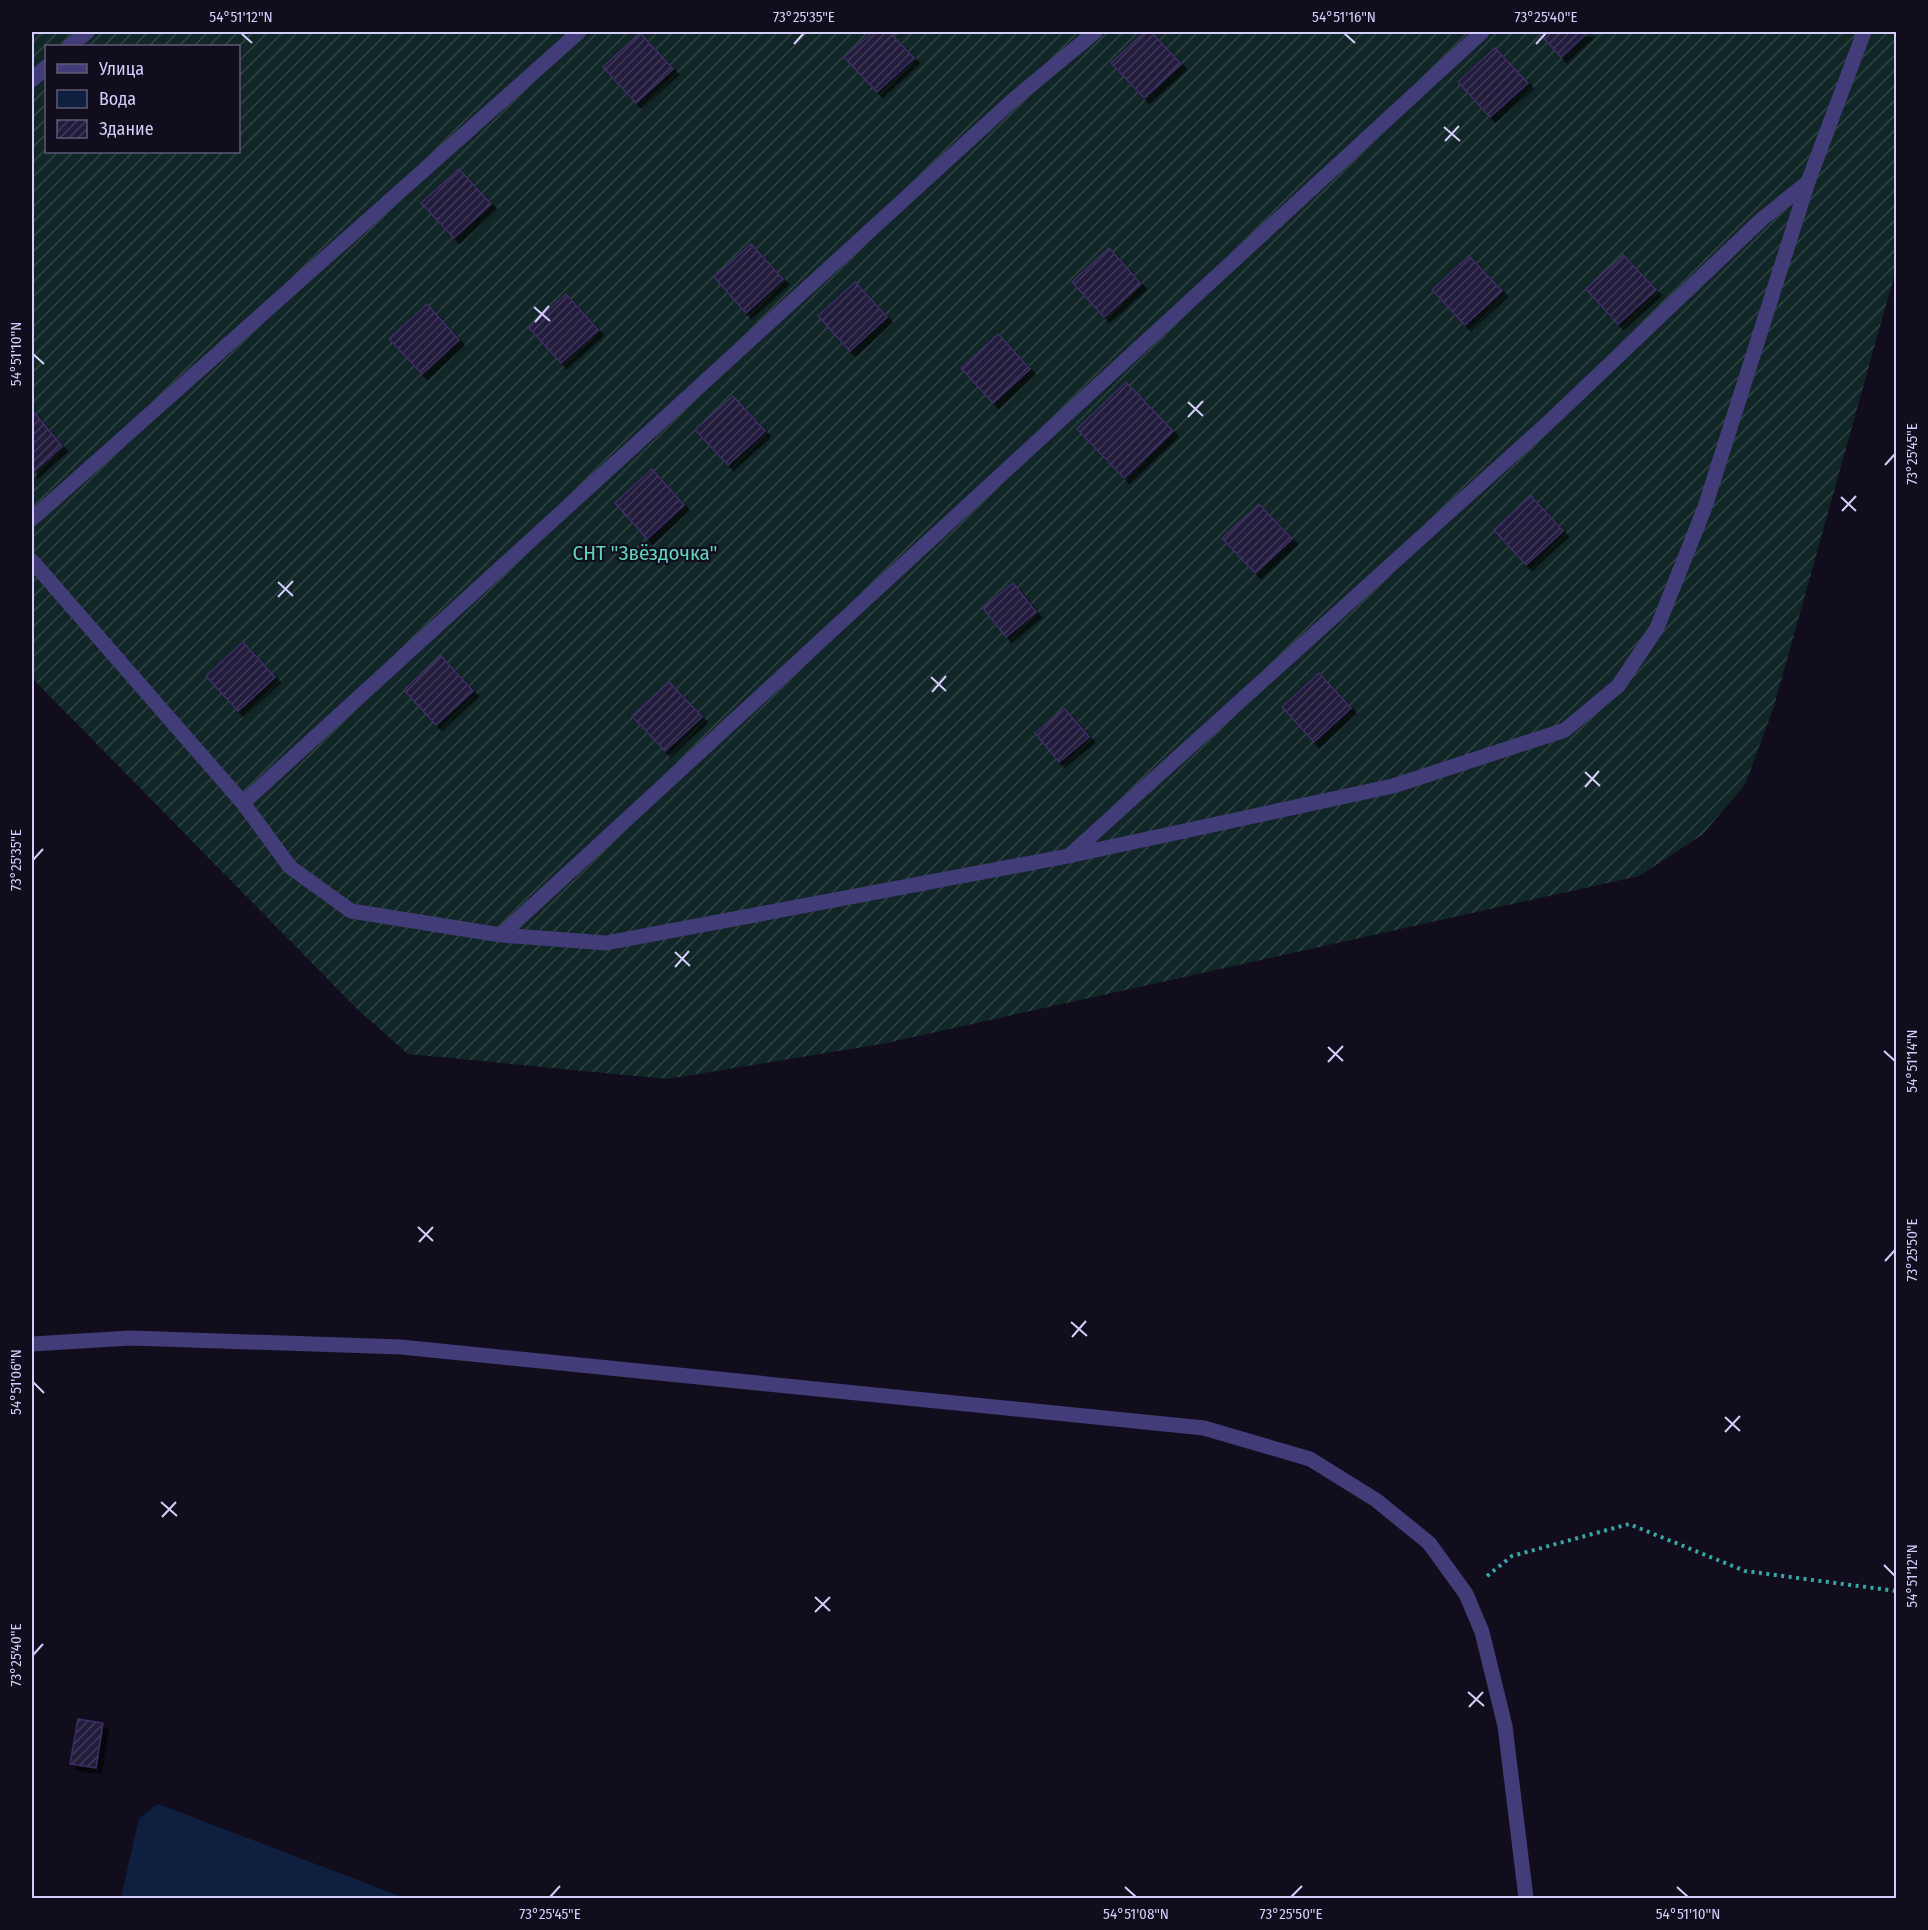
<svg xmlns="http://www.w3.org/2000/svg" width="1928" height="1930" font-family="'Fira Sans Condensed',sans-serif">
<defs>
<pattern id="garden-furrows" width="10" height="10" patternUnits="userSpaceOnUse" patternTransform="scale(1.5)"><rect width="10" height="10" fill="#112626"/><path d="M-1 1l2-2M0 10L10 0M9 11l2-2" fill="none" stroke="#334446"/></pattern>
<pattern id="building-hatch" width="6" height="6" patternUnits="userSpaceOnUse" patternTransform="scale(1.5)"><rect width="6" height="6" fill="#231b3c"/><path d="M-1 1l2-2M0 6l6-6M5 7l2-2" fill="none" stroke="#423b59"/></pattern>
<filter id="shadow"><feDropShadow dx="5.5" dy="5.5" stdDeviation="0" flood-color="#0009"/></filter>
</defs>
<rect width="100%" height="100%" fill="#110d1d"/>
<!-- garden -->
<path fill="url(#garden-furrows)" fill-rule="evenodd" d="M32,32H1896V269L1774,706L1745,785L1702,835L1639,876L882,1044L667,1079L408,1054L357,1009L32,678ZM46,46H238V152H46Z"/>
<!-- water -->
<path fill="#0f1f3f" d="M158,1804L405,1898H121L139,1818Z"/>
<!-- building -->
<path fill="url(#building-hatch)" stroke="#3d2e66" stroke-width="1.5" filter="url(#shadow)" d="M873,32H889L914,58L877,92L844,57Z
M1145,32H1151L1181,64L1144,98L1111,63Z
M1538,32H1588L1561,57Z
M640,33L673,69L636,103L603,67Z
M1495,48L1528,83L1490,117L1458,82Z
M459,169L491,204L454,238L421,203Z
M751,244L783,279L746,313L714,277Z
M1109,248L1141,284L1104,317L1072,282Z
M1623,255L1656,290L1618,324L1586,289Z
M1469,256L1502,291L1465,325L1432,290Z
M855,282L887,317L850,351L818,316Z
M566,294L598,330L561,363L529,328Z
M427,304L459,340L422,374L389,339Z
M998,334L1030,369L993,403L961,368Z
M1126,382L1173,431L1124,478L1077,429Z
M733,396L765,431L728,465L695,430Z
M32,410L62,446L32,473Z
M652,469L684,505L647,539L615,503Z
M1531,496L1563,531L1526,565L1494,530Z
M1259,504L1292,539L1255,573L1222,538Z
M1013,583L1036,612L1006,637L983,608Z
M243,642L275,677L238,711L206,676Z
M441,656L473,691L436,725L404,690Z
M1319,673L1351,708L1314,742L1282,707Z
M669,682L702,717L665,751L632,716Z
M1065,709L1089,737L1059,762L1035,733Z
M78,1719L103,1723L96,1768L70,1764Z"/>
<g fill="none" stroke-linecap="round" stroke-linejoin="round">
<!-- path -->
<path stroke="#36a6a6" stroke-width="4" stroke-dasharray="3 4.5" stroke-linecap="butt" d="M1487,1576L1512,1556L1629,1524L1745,1571L1896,1591"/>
<!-- lane -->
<path stroke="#423c78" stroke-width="15" d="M70,46L87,32
M32,80L46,67
M32,519L579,32
M32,561L243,803L290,867L351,911L501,935L606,943L1068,856L1393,786L1565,730L1618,686L1657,628L1705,507L1808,182L1864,32
M243,803L1013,100L1095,32
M1071,854L1551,420L1762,219L1808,182
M501,935L1482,32"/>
<!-- street -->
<path stroke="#423c78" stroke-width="15" d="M32,1344L131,1338L401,1347L1204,1428L1310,1459L1376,1500L1429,1543L1466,1594L1482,1632L1505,1726L1526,1898"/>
</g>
<!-- ticks -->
<path fill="none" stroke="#d5cdfb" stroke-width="2" d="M241,33L252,43M1344,33L1355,43M794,44L804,33M1536,44L1546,33M1444,127L1460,141M1445,141L1459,126M534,307L550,321M535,322L549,306M33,354L44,364M1188,402L1203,416M1188,417L1203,401M1885,465L1895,454M1841,497L1856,511M1842,511L1856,496M278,582L293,596M278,597L293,581M931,677L946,691M932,692L946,676M1585,772L1600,786M1585,787L1599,771M33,860L43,849M675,952L690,966M675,967L689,951M1328,1047L1343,1061M1884,1051L1895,1061M1328,1062L1343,1046M418,1227L433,1241M419,1242L433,1227M1885,1261L1895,1250M1071,1322L1087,1336M1072,1337L1086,1321M33,1382L44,1393M1725,1417L1740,1431M1725,1432L1740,1416M161,1502L177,1516M162,1517L176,1502M1884,1565L1895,1576M815,1597L830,1611M815,1612L830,1597M33,1655L43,1644M1468,1692L1484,1706M1469,1707L1483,1692M1125,1887L1136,1897M1677,1887L1688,1897M550,1897L560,1886M1291,1897L1302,1886"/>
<g text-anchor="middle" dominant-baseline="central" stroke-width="4.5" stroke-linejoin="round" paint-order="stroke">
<!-- park labels -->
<g font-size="21" fill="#5fd5be" stroke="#110d1d">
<text x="645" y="553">СНТ "Звёздочка"</text>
</g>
</g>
<!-- border -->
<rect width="1928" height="1930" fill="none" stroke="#110d1d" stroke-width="66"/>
<!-- legend -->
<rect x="45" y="45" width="195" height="108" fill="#110d1d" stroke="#5f5a76" stroke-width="1.5"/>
<rect x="57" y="64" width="30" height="9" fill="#423c78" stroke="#5f5a76" stroke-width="1.5"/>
<text x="99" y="75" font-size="18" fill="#d5cdfb">Улица</text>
<rect x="57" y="90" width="30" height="18" fill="#0f1f3f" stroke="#5f5a76" stroke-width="1.5"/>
<text x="99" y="105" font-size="18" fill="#d5cdfb">Вода</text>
<rect x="57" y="120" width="30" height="18" fill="url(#building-hatch)" stroke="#5f5a76" stroke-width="1.5"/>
<text x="99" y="135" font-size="18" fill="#d5cdfb">Здание</text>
<rect x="33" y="33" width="1862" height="1864" fill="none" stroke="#d5cdfb" stroke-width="2"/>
<g font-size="15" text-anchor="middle" fill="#d5cdfb">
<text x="241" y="22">54°51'12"N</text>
<text x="804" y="22">73°25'35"E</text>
<text x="1344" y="22">54°51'16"N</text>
<text x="1546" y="22">73°25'40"E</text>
<text transform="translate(16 354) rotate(-90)" y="5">54°51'10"N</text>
<text transform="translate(1912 454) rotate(-90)" y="5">73°25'45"E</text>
<text transform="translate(16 860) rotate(-90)" y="5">73°25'35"E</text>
<text transform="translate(1912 1061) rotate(-90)" y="5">54°51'14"N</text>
<text transform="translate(1912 1250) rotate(-90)" y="5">73°25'50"E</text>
<text transform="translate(16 1382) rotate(-90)" y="5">54°51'06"N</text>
<text transform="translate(1912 1576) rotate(-90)" y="5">54°51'12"N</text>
<text transform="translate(16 1655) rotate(-90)" y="5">73°25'40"E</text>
<text x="550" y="1919">73°25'45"E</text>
<text x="1136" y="1919">54°51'08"N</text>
<text x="1291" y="1919">73°25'50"E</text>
<text x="1688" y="1919">54°51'10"N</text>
</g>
</svg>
